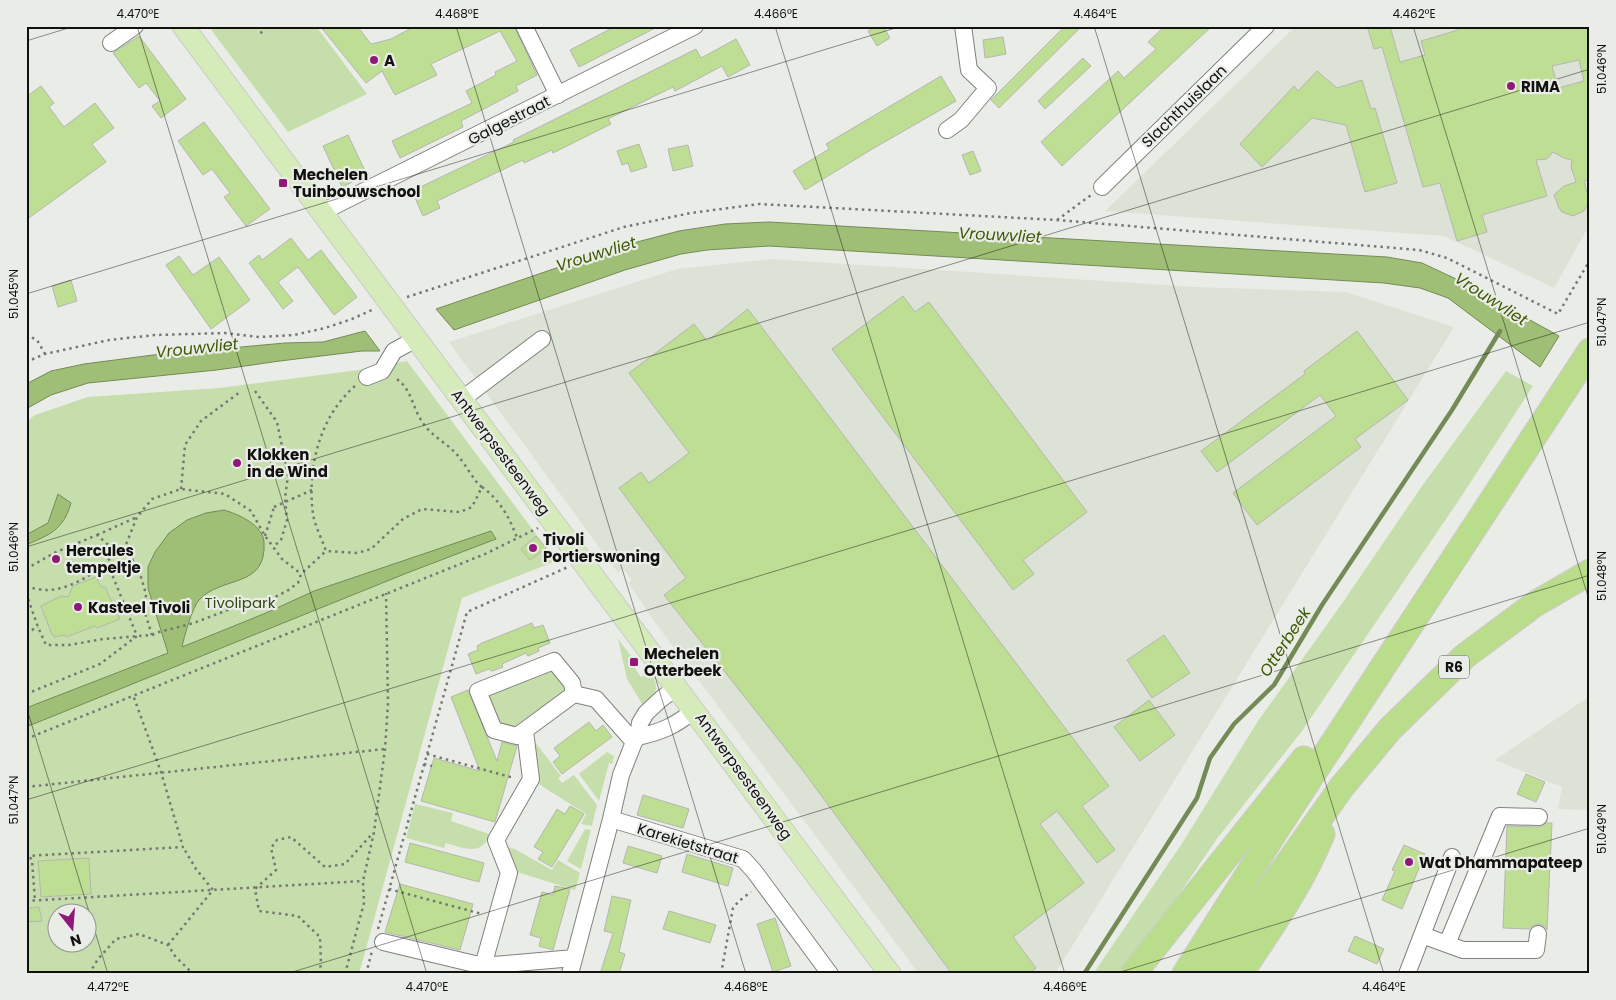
<svg xmlns="http://www.w3.org/2000/svg" width="1616" height="1000" font-family="Poppins,sans-serif">
<rect width="100%" height="100%" fill="#eaede7"/>
<!-- built -->
<path fill="#dce2d6" d="M1296,26H1590V224L1554,288L1444,236L1105,211Z
M771,259L1195,287L1346,292L1454,327L1055,974H919L657,625L628,583L632,580L623,569L618,573L449,342L677,269Z
M1590,696V810L1558,809L1562,787L1495,760Z"/>
<!-- green -->
<path fill="#c6ddac" fill-rule="evenodd" d="M211,26H316L367,94L288,132L212,31Z
M407,361L556,561L462,598L359,974H26V422L35,415L88,397L219,388L359,370ZM58,912H88V942H58Z
M1506,371L1533,386L1461,497L1302,731L1216,840L1142,949L1123,974H1093L1181,845L1258,721L1343,602L1422,486Z
M618,639L634,660L631,663L641,677L650,671C660,687 657,694 644,707L627,679Z
M549,670L552,671L565,687L564,691L512,728L499,724L487,696Z
M532,738L561,776L558,778L562,783L574,775L597,805L592,826L581,824L586,814L537,783Z
M607,752L614,756L612,764L609,763L599,801L579,774Z
M415,804L453,813L451,821L489,834C483,857 463,848 446,843L444,848L406,838Z
M585,829L591,830L581,869L567,861Z
M503,845L513,849V848L552,870L558,860L580,873L575,890L517,872Z"/>
<!-- water -->
<path fill="#9fbf76" stroke="#748b57" d="M769,222L1387,257L1422,263L1454,278L1559,336L1540,367L1448,298L1420,288L1384,283L769,246L707,250L681,254L625,270L454,330L436,309L618,247L679,231L725,224Z
M365,331L380,351H362L280,361L217,370L88,383L51,395L26,409V384L51,371L84,364L153,355L285,343L323,342Z
M58,494L71,503C63,530 51,534 26,545V535L48,523Z
M224,510C238,514 263,525 264,542C267,589 222,575 199,600C192,608 184,637 182,647L266,613L314,591L491,531L496,539L407,573L26,727V708L168,653L148,588V567L155,552L169,533L187,520L206,513Z"/>
<g fill="none" stroke-linecap="round" stroke-linejoin="round">
<!-- stream -->
<path stroke="#748b57" stroke-width="4.5" d="M1084,974L1197,798L1210,758L1234,724L1274,685L1322,605L1452,410L1500,331"/>
</g>
<!-- building -->
<path fill="#bdde93" stroke="#b5b7b2" fill-rule="evenodd" d="M320,26H357L371,44L391,39L415,26H514L537,75L516,86L518,91L461,121L463,127L400,158L392,141L472,103L466,91L496,75L495,72L517,61L500,31L431,64L437,75L395,95L382,71L366,83Z
M616,26H659L579,67L570,50Z
M877,26H883L890,38L877,46L868,31Z
M1065,26H1082L999,108L991,100Z
M1165,26H1212L1062,166L1041,142L1118,71L1124,78L1156,49L1148,42Z
M1367,26H1390L1400,62L1425,55L1421,41L1458,30L1457,26H1590V180L1584,181L1589,199L1588,205L1584,211L1573,216L1562,212L1559,208L1554,195L1564,186L1576,182L1571,167L1572,160L1564,158L1553,152L1547,159L1536,160L1547,196L1482,215L1487,232L1457,241L1440,183L1423,187L1382,47L1374,49ZM1579,60L1584,81L1558,88L1552,66Z
M139,36L186,99L161,118L152,106L160,101L146,83L139,88L113,53Z
M1003,37L1006,54L985,58L983,40Z
M736,39L750,65L728,77L722,66L675,91L673,87L608,119L611,124L553,153L552,150L524,163L523,160L437,201L440,208L423,216L412,191L514,142L513,140L696,49L701,58Z
M1083,58L1091,66L1045,109L1038,101Z
M1317,71L1337,88L1362,80L1371,109L1375,108L1397,183L1365,192L1346,125L1312,118L1262,167L1240,144L1294,86L1298,91Z
M941,76L956,101L874,148L805,190L793,171L829,149L826,144Z
M41,86L54,103L49,107L64,127L95,103L114,128L92,144L106,162L26,220V97Z
M204,122L270,209L246,226L224,197L230,193L212,169L203,175L178,141Z
M348,135L367,175L342,187L323,146Z
M639,144L647,167L631,172L628,163L622,165L617,151Z
M688,145L693,166L673,171L668,149Z
M973,151L981,171L970,175L962,155Z
M291,238L308,260L321,250L357,297L334,315L298,267L278,282L293,301L283,309L249,263L259,255L262,260Z
M179,256L193,275L219,257L250,300L211,329L166,265Z
M71,280L77,301L58,307L52,286Z
M903,296L915,312L929,302L1087,512L1023,560L1034,574L1013,590L832,349Z
M748,309L1109,786L1082,806L1115,850L1097,863L1057,811L1040,824L1084,883L1013,937L1036,968L1029,974H952L804,772L664,595L686,578L619,488L641,472L649,483L689,453L629,373L694,324L707,341Z
M1357,331L1408,400L1355,439L1361,447L1257,525L1233,493L1336,416L1320,395L1217,472L1201,451L1305,374L1304,371Z
M536,536L546,548L530,560L521,549Z
M96,577L101,587H105L120,619L97,628L95,626L66,637L65,635L54,637L51,632L41,606L61,596L68,597L73,586Z
M532,623L534,628L543,625L550,643L538,648L539,651L528,656L526,653L502,664L503,667L492,671L489,669L476,674L468,654L478,650L477,646L482,643Z
M1164,635L1190,673L1152,698L1127,660Z
M468,690L497,761L502,742L517,746L495,822L421,801L434,758L480,771L451,697Z
M1149,700L1175,735L1140,761L1114,727Z
M589,722L596,731L603,725L612,737L562,774L553,762L560,756L554,748Z
M1526,774L1545,782L1536,802L1517,794Z
M643,795L689,809L683,828L637,815Z
M570,806L584,814L552,867L538,859L543,852L534,847L557,809L565,814Z
M1547,823H1552L1547,930L1544,926L1539,924L1534,925L1529,929L1503,928L1507,826L1539,827Z
M410,843L484,863L479,882L405,862Z
M1404,845L1425,854L1402,909L1382,900L1395,871L1392,870Z
M628,846L662,856L657,873L623,863Z
M687,854L733,868L728,886L682,872Z
M89,858L91,894L41,897L38,861Z
M400,884L473,904L460,950L385,932Z
M555,886L570,889L553,950L539,946L541,938L530,935L542,892L553,895Z
M612,896L631,900L619,952L625,954L619,974H600L613,933L604,931Z
M39,907L42,921L26,922V908Z
M669,911L716,925L710,943L663,929Z
M775,918L791,966L773,972L757,924Z
M1355,936L1384,949L1377,964L1348,951Z"/>
<g fill="none" stroke-linecap="round" stroke-linejoin="round">
<defs>
<path id="minor" d="M524,26L558,95
M111,43L135,26
M947,130L961,120L988,88L969,70L963,26
M1102,187L1266,26
M322,212L695,26
M367,377L382,371L394,351L416,339
M461,400L542,339
M574,694L572,683L554,661L478,691L494,730L517,736L574,694L596,699L634,742
M638,737C664,731 674,726 695,710
M611,819L743,859L754,871L830,974
M1422,935L1463,950H1536L1538,934
M383,942L483,966L509,873L496,840L531,779L525,731
M1447,944L1500,816L1539,817
M483,966L574,958
M570,974L611,819L621,775L634,742L638,737L640,723L646,713L661,699L677,687
M1407,974L1452,857"/>
<path id="major" d="M183,26C418,342 656,656 890,974"/>
<path id="highway" d="M1133,974L1304,759
M1185,974L1280,824L1590,351
M1210,974L1341,788L1390,729L1465,656L1535,604L1590,572
M1240,974C1270,929 1301,885 1322,834"/>
</defs>
<!-- minor casing -->
<use href="#minor" stroke="#80827e" stroke-width="18"/>
<!-- major casing -->
<use href="#major" stroke="#cbcbca" stroke-width="23"/>
<!-- highway casing -->
<use href="#highway" stroke="#cbcbca" stroke-width="27"/>
<!-- path -->
<path stroke="#767874" stroke-width="2.5" stroke-dasharray="2.5 4" stroke-linecap="butt" d="M257,26L263,35
M1057,220L1091,195
M407,297L624,227L691,213L759,204L1057,220L1419,250L1447,258L1558,314L1590,260
M26,335L37,340L45,354
M26,362L45,354L109,340L155,335L225,333L259,337L294,335L325,328L352,319L374,309
M355,386C319,417 307,469 313,514C315,526 322,539 326,551L357,553L371,549L403,519L422,509L460,512L472,507L482,487C475,483 466,465 459,457C449,444 432,437 423,423C412,408 412,388 395,378
M255,391L277,422L288,475L285,498L287,520L281,540L273,547
M482,487C499,499 510,518 517,538
M181,489L185,445L201,421L240,392
M292,499L312,490
M97,535L137,517
M265,536L274,507
M125,548L139,570L146,594L145,613L152,635
M26,569L54,553L97,535L115,551L125,547L137,517L152,499L181,489L225,494L251,511L265,536L282,559L301,574
M26,587C33,588 40,590 46,590C68,590 91,576 107,562
M26,593L38,627L46,645H69L103,639L152,635L159,632L194,623L238,606L254,601L269,600L287,591L298,583L301,574L326,551
M26,633L38,627
M26,694L100,664L137,636L107,562L115,551
M26,739L485,554L538,528
M427,754L514,778
M424,764L432,766
M26,787L385,749
M26,852L32,860L35,901
M26,856L183,847L161,772L133,695
M389,889L482,914
M26,901L363,881
M378,929L467,612L568,567
M168,945L213,890L196,869L183,847
M89,974L98,959L116,939L139,934L168,945L175,956L193,974
M319,974L321,964L320,937L298,916L259,911L255,889L276,870L271,848L277,840L291,837L325,867L345,864L373,833
M345,974L364,903L363,881L374,832L385,749L388,703L386,593
M366,974L372,951
M721,974L733,908L739,901L751,892"/>
<!-- minor -->
<use href="#minor" stroke="#fff" stroke-width="16"/>
<!-- major -->
<use href="#major" stroke="#d6ebba" stroke-width="21"/>
<!-- highway -->
<use href="#highway" stroke="#badd8c" stroke-width="25"/>
<!-- path-bridge -->
<path stroke="#767874" stroke-width="2.5" stroke-dasharray="2.5 4" stroke-linecap="butt" d="M274,507L292,499"/>
</g>
<!-- ticks -->
<path fill="none" stroke="#111210" stroke-width="1" stroke-opacity="0.45" d="M137,26L427,974M456,26L746,974M775,26L1065,974M1094,26L1384,974M1413,26L1590,603M26,41L75,26M26,294L902,26M26,547L1590,69M26,706L108,974M26,800L1590,322M286,974L1590,575M1114,974L1590,828"/>
<!-- markers -->
<g fill="#8f1978" stroke="#eaede7" stroke-width="2">
<circle cx="374" cy="60" r="5"/>
<circle cx="1511" cy="86" r="5"/>
<rect x="278" y="178" width="10" height="10" rx="2.5"/>
<circle cx="237" cy="463" r="5"/>
<circle cx="533" cy="548" r="5"/>
<circle cx="56" cy="559" r="5"/>
<circle cx="78" cy="607" r="5"/>
<rect x="629" y="657" width="10" height="10" rx="2.5"/>
<circle cx="1409" cy="862" r="5"/>
</g>
<g text-anchor="middle" dominant-baseline="central" stroke-width="4.5" stroke-linejoin="round" paint-order="stroke">
<!-- shield labels -->
<rect fill="#eaede7" stroke="#525450" stroke-width="1" x="1439" y="655.5" width="30" height="23" rx="4"/>
<g font-size="14" font-weight="bold" fill="#111210">
<text x="1454" y="667">R6</text>
</g>
<!-- poi labels -->
<g font-size="15" font-weight="bold" fill="#111210" stroke="#eaede7" text-anchor="start">
<text x="384" y="60">A</text>
<text x="1521" y="86">RIMA</text>
<text x="293" y="174">Mechelen<tspan x="293" dy="17">Tuinbouwschool</tspan></text>
<text x="247" y="454">Klokken<tspan x="247" dy="17">in de Wind</tspan></text>
<text x="543" y="539">Tivoli<tspan x="543" dy="17">Portierswoning</tspan></text>
<text x="66" y="550">Hercules<tspan x="66" dy="17">tempeltje</tspan></text>
<text x="88" y="607">Kasteel Tivoli</text>
<text x="644" y="653">Mechelen<tspan x="644" dy="17">Otterbeek</tspan></text>
<text x="1419" y="862">Wat Dhammapateep</text>
</g>
<!-- street labels -->
<g font-size="15" fill="#111210" stroke="#eaede7">
<text transform="translate(1184 106) rotate(-44)">Slachthuislaan</text>
<text transform="translate(509 120) rotate(-27)">Galgestraat</text>
<text transform="translate(501 452) rotate(53)">Antwerpsesteenweg</text>
<text transform="translate(744 776) rotate(54)">Antwerpsesteenweg</text>
<text transform="translate(688 843) rotate(17)">Karekietstraat</text>
</g>
<!-- park labels -->
<g font-size="15" fill="#344914" stroke="#eaede7">
<text x="240" y="602">Tivolipark</text>
</g>
<!-- water labels -->
<g font-size="16" font-style="italic" fill="#3d5804" stroke="#eaede7">
<text transform="translate(1000 235) rotate(3)">Vrouwvliet</text>
<text transform="translate(596 254) rotate(-17)">Vrouwvliet</text>
<text transform="translate(1491 299) rotate(33)">Vrouwvliet</text>
<text transform="translate(197 348) rotate(-6)">Vrouwvliet</text>
<text transform="translate(1285 642) rotate(-57)">Otterbeek</text>
</g>
</g>
<!-- border -->
<rect width="1616" height="1000" fill="none" stroke="#eaede7" stroke-width="55"/>
<!-- north arrow -->
<g transform="translate(72 928) rotate(163)"><circle r="24" fill="#eaede7" stroke="#939591"/>
<path d="M0-4L9 19L0 12L-9 19Z" fill="#8f1978"/>
<text y="-8" font-size="14" font-weight="bold" text-anchor="middle" fill="#111210">N</text>
</g>
<rect x="28" y="28" width="1560" height="944" fill="none" stroke="#111210" stroke-width="2"/>
<g font-size="12" text-anchor="middle" fill="#111210">
<text x="138" y="18">4.470°E</text>
<text x="457" y="18">4.468°E</text>
<text x="776" y="18">4.466°E</text>
<text x="1095" y="18">4.464°E</text>
<text x="1414" y="18">4.462°E</text>
<text transform="translate(1602 69) rotate(-90)" y="4">51.046°N</text>
<text transform="translate(14 294) rotate(-90)" y="4">51.045°N</text>
<text transform="translate(1602 322) rotate(-90)" y="4">51.047°N</text>
<text transform="translate(14 547) rotate(-90)" y="4">51.046°N</text>
<text transform="translate(1602 576) rotate(-90)" y="4">51.048°N</text>
<text transform="translate(14 800) rotate(-90)" y="4">51.047°N</text>
<text transform="translate(1602 829) rotate(-90)" y="4">51.049°N</text>
<text x="108" y="991">4.472°E</text>
<text x="427" y="991">4.470°E</text>
<text x="746" y="991">4.468°E</text>
<text x="1065" y="991">4.466°E</text>
<text x="1384" y="991">4.464°E</text>
</g>
</svg>
